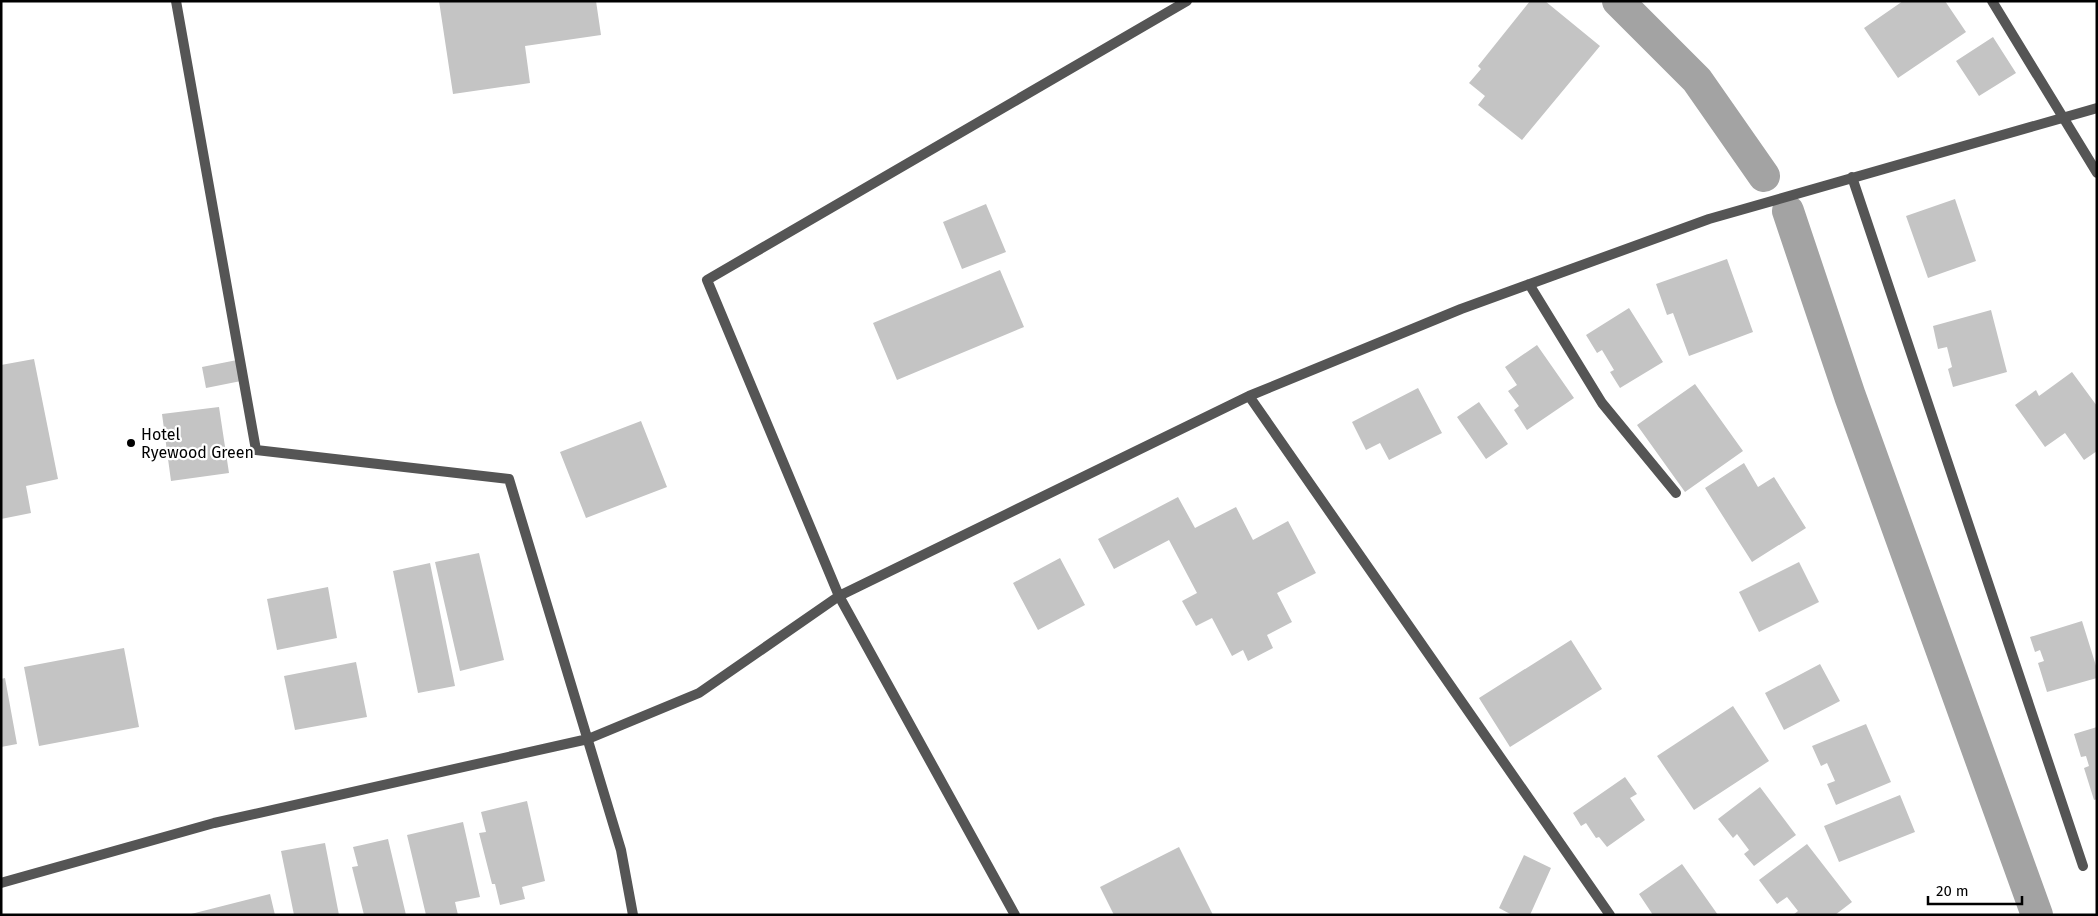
<svg xmlns="http://www.w3.org/2000/svg" width="2098" height="916" font-family="'Fira Sans',sans-serif">
<rect width="100%" height="100%" fill="#fff"/>
<g fill="none" stroke-linecap="round" stroke-linejoin="round">
<!-- canal -->
<path stroke="#a3a3a3" stroke-width="32" d="M1618,1L1697,80L1764,176
M1788,211L1850,396L2037,915"/>
</g>
<!-- building -->
<path fill="#c4c4c4" d="M439,1H596L601,35L525,46L530,83L453,94Z
M1530,1H1545L1600,46L1522,140L1478,105L1485,96L1469,83L1481,69L1478,66Z
M1903,1H1945L1966,32L1898,78L1864,28Z
M1993,37L2016,73L1979,96L1956,61Z
M1955,199L1976,261L1928,278L1906,216Z
M986,204L1006,252L962,269L943,222Z
M1727,259L1753,332L1689,356L1673,313L1667,315L1656,284Z
M1000,270L1024,327L897,380L873,323Z
M1629,308L1663,362L1620,388L1610,372L1614,370L1602,350L1597,353L1586,335Z
M1991,310L2007,372L1953,387L1948,369L1952,367L1947,347L1938,349L1933,326Z
M1537,345L1574,398L1527,430L1514,410L1519,406L1508,391L1517,385L1505,367Z
M34,359L58,479L26,486L31,513L1,519V365Z
M237,360L241,381L206,388L202,367Z
M2072,372L2097,406V451L2084,460L2065,433L2045,447L2015,405L2036,390L2039,396Z
M1695,384L1743,451L1685,492L1637,425Z
M1418,388L1442,433L1389,460L1380,443L1366,450L1352,422Z
M1479,402L1508,444L1486,459L1457,417Z
M219,407L229,473L171,481L162,414Z
M641,421L667,487L586,518L560,452Z
M1744,463L1758,487L1774,477L1806,528L1752,562L1705,488Z
M1178,497L1195,528L1236,507L1253,540L1288,521L1316,573L1277,593L1292,622L1267,635L1273,648L1248,661L1243,650L1232,656L1212,618L1196,626L1182,601L1197,593L1169,540L1114,569L1098,539Z
M479,553L504,660L460,671L435,562Z
M1060,558L1085,605L1038,630L1013,583Z
M1799,562L1819,602L1759,632L1739,592Z
M430,563L455,686L418,693L393,571Z
M328,587L337,638L277,650L267,599Z
M2082,621L2097,669V678L2047,692L2038,663L2044,661L2040,650L2035,652L2030,637Z
M1571,640L1602,689L1510,747L1479,698Z
M124,648L139,727L39,746L24,667Z
M356,662L367,717L295,730L284,676Z
M1820,664L1840,701L1784,730L1765,693Z
M5,678L17,744L1,747V679Z
M1733,706L1769,761L1694,810L1657,756Z
M1866,724L1891,782L1836,805L1827,784L1835,781L1827,763L1821,766L1812,746Z
M2097,727V799L2094,800L2084,768L2089,766L2086,756L2081,757L2074,734Z
M1625,777L1637,794L1630,798L1645,820L1607,847L1599,837L1596,838L1586,823L1581,826L1573,813Z
M1760,787L1796,835L1754,866L1744,854L1749,850L1737,834L1733,838L1718,819Z
M1900,795L1915,832L1839,862L1824,826Z
M527,801L545,881L522,887L525,899L500,905L495,884H492L479,833L486,832L481,812Z
M463,822L480,897L455,902L458,915H426L407,835Z
M388,839L406,915H364L352,867L358,866L353,847Z
M325,843L339,915H294L281,851Z
M1807,844L1852,902L1835,915H1793L1798,911L1787,897L1777,904L1759,880Z
M1179,847L1213,915H1114L1100,887Z
M1524,855L1551,868L1530,915H1512L1499,908Z
M1682,864L1718,915H1653L1639,894Z
M270,894L275,915H191V914Z"/>
<g fill="none" stroke-linecap="round" stroke-linejoin="round">
<!-- minor -->
<path stroke="#555" stroke-width="10" d="M176,1L256,450L509,479L621,850L633,915
M1992,1L2097,173
M1852,177L2083,866
M1529,284L1602,403L1676,493
M1249,396L1610,915
M1,883L214,823L588,739L699,693L839,596L1249,396L1461,309L1709,219L2097,108
M1015,915L839,596L707,280L1187,1"/>
</g>
<!-- markers -->
<circle fill="#000" stroke="#fff" stroke-width="2" cx="131" cy="443" r="5"/>
<g text-anchor="middle" dominant-baseline="central" stroke-width="4.5" stroke-linejoin="round" paint-order="stroke">
<!-- poi labels -->
<g font-size="16" fill="#000" stroke="#fff" text-anchor="start">
<text x="141" y="434">Hotel<tspan x="141" dy="18">Ryewood Green</tspan></text>
</g>
</g>
<!-- border -->
<rect width="2098" height="916" fill="none" stroke="#000000" stroke-width="5"/>
<!-- scale -->
<path d="M1928 896v8h94v-8" fill="none" stroke="#000000" stroke-width="2.5"/>
<text x="1936" y="896" font-size="15" fill="#000000" stroke="#ffffff" stroke-width="4" paint-order="stroke">20 m</text>
</svg>
